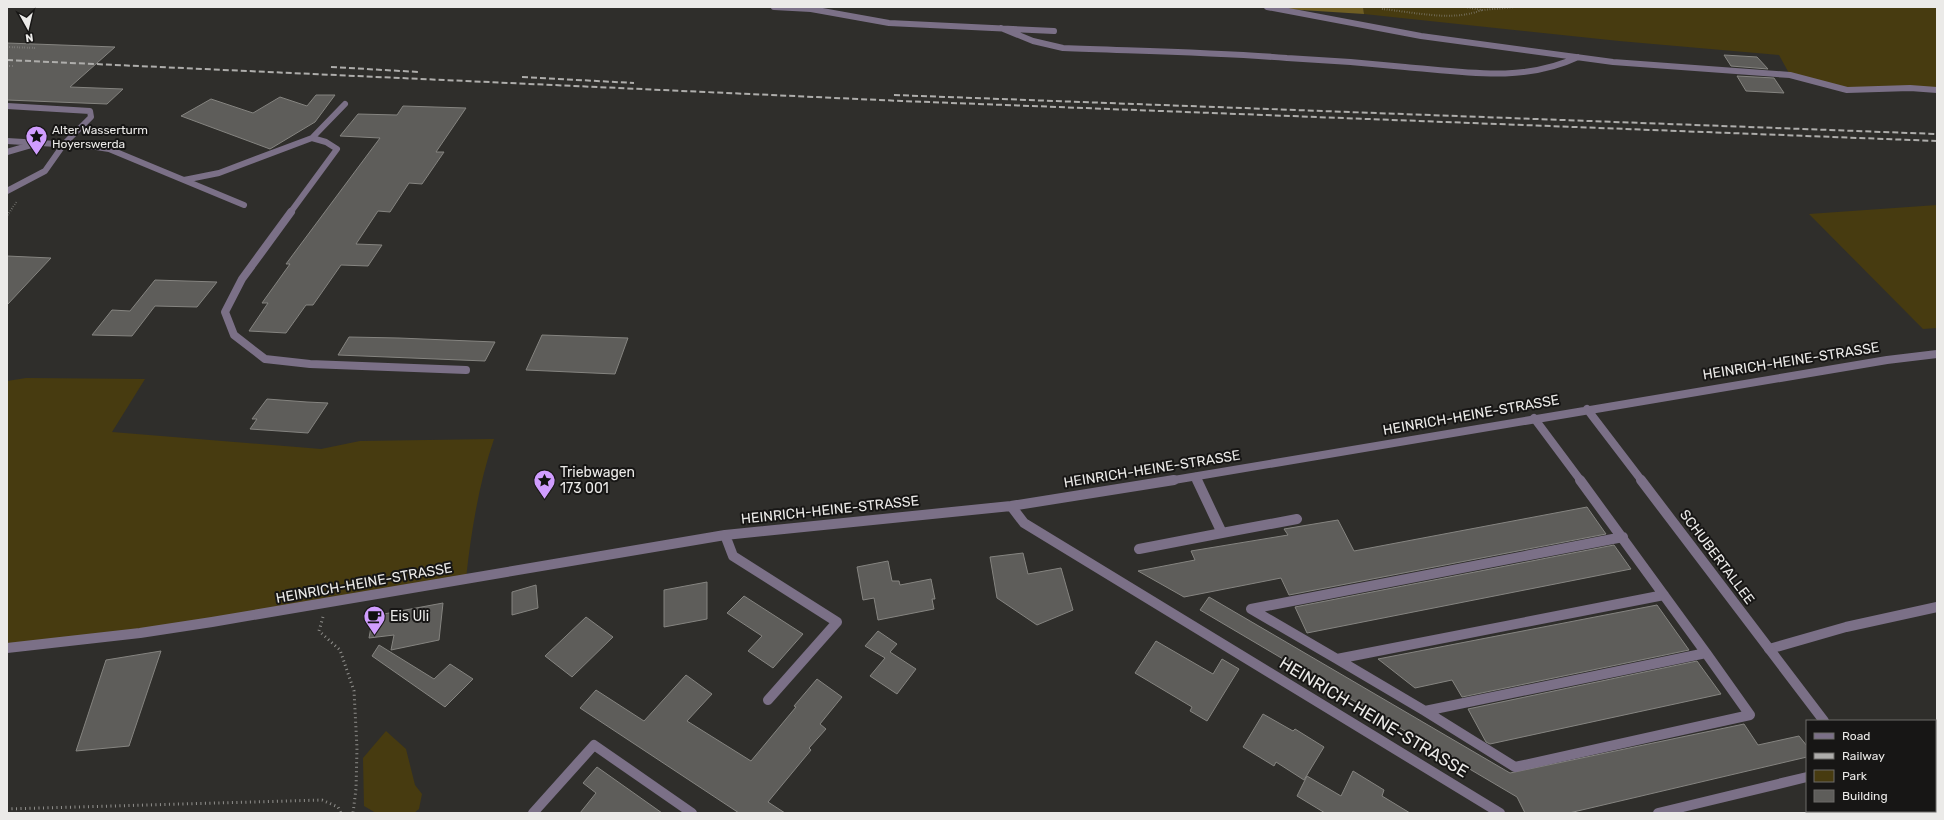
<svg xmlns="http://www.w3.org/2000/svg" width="1944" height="820" font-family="Rubik,sans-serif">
<rect width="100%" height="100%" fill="#2f2e2b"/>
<!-- green -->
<path fill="#473b10" d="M1363,7H1937V90H1847L1790,75L1779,55L1619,41L1364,14Z
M1937,205V328L1923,329L1809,214Z
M26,378L145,379L112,432L321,449L360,441L494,439C479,483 471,532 466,579L212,621L7,646V381Z
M386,731L406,749L415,785L422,794L419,809L414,813H376L364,806L363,758Z"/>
<!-- forest -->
<path fill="#6f5e23" d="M1254,7H1363L1364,14Z"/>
<!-- building -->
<path fill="#5e5d5a" stroke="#858480" d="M7,43L115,47L70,87L123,89L107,104L7,100Z
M1724,55L1757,57L1768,69L1731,66Z
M1737,76L1774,78L1784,93L1746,91Z
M316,95H335L315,122L270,149L181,116L211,99L253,113L280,97L307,106Z
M403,106L466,108L436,152H444L422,184L409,183L390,212L378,211L356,244L382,245L368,266L341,265L313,305H306L286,333L249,331L268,303H262L290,264H286L380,138L340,136L358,114L397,115Z
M7,256L51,258L7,305Z
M155,280L217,282L197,307L155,306L132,336L92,335L112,310L130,311Z
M542,335L628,338L615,374L526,370Z
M349,337L399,338L495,342L485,361L338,355Z
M267,399L307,402L328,403L308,433L250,429L257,419H252Z
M1587,507L1606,534L1289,595L1281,578L1184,597L1138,571L1195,560L1191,551L1288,535L1284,529L1338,520L1354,551Z
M1614,545L1631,569L1307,633L1295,607Z
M1023,553L1028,574L1061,568L1073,610L1037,625L997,598L990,557Z
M888,561L892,581H899L900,585L931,579L935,599H932L934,609L878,620L874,598L863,600L857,567Z
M707,582V619L664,627V590Z
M536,585L538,608L512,615V592Z
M744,596L803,634L773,668L748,651L762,636L727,613Z
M1209,597L1510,773L1744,724L1758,745L1799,736L1807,746V757L1569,813H1525L1517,797L1200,610Z
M443,603L439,640L391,650L394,635L369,638L373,616Z
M1657,605L1689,650L1462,697L1452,680L1415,688L1378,659Z
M586,617L613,637L572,677L545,656Z
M878,631L897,644L890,652L916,669L897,694L870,676L885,658L865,646Z
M1156,641L1213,674L1222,659L1239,669L1207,721L1190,711L1192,707L1135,673Z
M379,645L434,679L450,664L473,679L445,707L372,656Z
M161,651L129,746L76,751L106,660Z
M1697,661L1721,694L1490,744L1486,742L1468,709Z
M686,675L712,694L687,721L751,761L796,707L794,706L817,679L842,697L820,724L826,729L809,748L811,750L768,802L785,813H739L580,708L596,690L644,721Z
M1263,714L1293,731L1295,729L1324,747L1304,780L1276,762L1274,766L1243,747Z
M597,767L662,813H580L596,793L583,783Z
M1353,771L1384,790L1382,796L1410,813H1325L1297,796L1307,776L1341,796Z"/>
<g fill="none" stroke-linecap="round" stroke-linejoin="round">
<!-- path-far2 -->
<path stroke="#91908d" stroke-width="2" stroke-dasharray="0.5 2" stroke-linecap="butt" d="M1465,7L1482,10L1516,7
M1382,9C1414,12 1452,22 1482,10
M7,47L37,48
M7,66H14
M9,213L17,201"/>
<!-- path-far1 -->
<path stroke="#91908d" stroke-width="2.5" stroke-dasharray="1 3" stroke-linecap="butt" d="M7,215L9,212"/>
<!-- path -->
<path stroke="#91908d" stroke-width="3" stroke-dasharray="1 3.5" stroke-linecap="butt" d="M323,617L319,631L340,650L354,691L357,748L356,789L353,813
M7,809L322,800L338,807L341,813
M1866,811L1867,813"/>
<!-- service-far2 -->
<path stroke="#7b7087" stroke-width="6" d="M774,7L811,9L889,23L1054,31
M1267,7L1421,36L1613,62L1790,75L1847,90L1910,88L1937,90
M1001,28L1033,41L1063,48C1138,51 1213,52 1287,58C1327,60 1366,63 1405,67C1464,72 1523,83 1578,57
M7,106L90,111L91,117L64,144
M312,138L345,104
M7,141L90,146L109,149L244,205
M7,152L31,145
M184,180L219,173L312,138L326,142L337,149L290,213"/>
<!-- service-far1 -->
<path stroke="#7b7087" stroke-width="8" d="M291,212L242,279L225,312L234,335L265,359L310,364L466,370
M1534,418L1581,481
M1195,477L1197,481"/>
<!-- service -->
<path stroke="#7b7087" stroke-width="10" d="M1580,480L1706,653
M1222,533L1297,519
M1623,537L1251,609L1337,659L1664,595
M1139,549L1222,533L1197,480
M1769,649L1846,627L1937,607
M1706,653L1750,715L1515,767L1425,711Z
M1337,659L1425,711
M533,813L594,745L692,813
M1658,813L1807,777"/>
<!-- minor-far2 -->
<path stroke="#7b7087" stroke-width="6" d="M7,191L45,171L64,144"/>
<!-- minor-far1 -->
<path stroke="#7b7087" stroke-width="8" d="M1587,409L1642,481
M1168,481L1887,360L1937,354"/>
<!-- minor -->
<path stroke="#7b7087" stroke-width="10" d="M1641,480L1824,721
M1011,506L1024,523L1500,813
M725,535L733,556L837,622L768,700
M7,648L140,633L212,622L725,535L1011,506L1174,480
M1892,811L1893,813"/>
<!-- rail -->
<path stroke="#aeadab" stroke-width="2" stroke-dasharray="6 3" stroke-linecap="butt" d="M7,60L902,101L1937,141
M331,67L419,72
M522,77L634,83
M894,95L1937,134"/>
</g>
<!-- icons -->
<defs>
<symbol id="sight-pin" viewBox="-11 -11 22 30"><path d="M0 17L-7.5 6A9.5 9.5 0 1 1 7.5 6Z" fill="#d09dfe" stroke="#171615"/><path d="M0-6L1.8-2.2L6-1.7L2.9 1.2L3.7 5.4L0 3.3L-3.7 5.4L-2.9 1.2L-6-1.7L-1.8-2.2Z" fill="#111"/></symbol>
<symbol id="cafe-pin" viewBox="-11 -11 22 30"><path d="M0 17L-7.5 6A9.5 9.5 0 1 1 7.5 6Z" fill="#d09dfe" stroke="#171615"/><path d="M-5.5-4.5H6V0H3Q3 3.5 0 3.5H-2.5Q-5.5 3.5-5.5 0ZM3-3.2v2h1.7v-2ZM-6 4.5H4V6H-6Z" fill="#111"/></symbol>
</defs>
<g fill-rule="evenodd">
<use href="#sight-pin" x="24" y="124" width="25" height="34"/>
<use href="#sight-pin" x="532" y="468" width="25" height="34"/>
<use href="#cafe-pin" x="362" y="604" width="25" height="34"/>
</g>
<g text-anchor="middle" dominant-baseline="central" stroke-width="4" stroke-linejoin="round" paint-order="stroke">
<!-- far-poi labels -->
<g font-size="12" fill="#ebeae8" stroke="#171615" text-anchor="start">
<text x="52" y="130">Alter Wasserturm<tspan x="52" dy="14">Hoyerswerda</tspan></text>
</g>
<!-- street labels -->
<g font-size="14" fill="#ebeae8" stroke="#171615">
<text transform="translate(1791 361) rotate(-9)">HEINRICH-HEINE-STRASSE</text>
<text transform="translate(1471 415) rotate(-10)">HEINRICH-HEINE-STRASSE</text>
<text transform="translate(1152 469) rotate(-9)">HEINRICH-HEINE-STRASSE</text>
<text transform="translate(830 510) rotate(-6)">HEINRICH-HEINE-STRASSE</text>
<text transform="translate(1717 557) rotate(53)">SCHUBERTALLEE</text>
<text transform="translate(364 583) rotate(-10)">HEINRICH-HEINE-STRASSE</text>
</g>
<!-- poi labels -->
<g font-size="14" fill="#ebeae8" stroke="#171615" text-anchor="start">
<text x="560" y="472">Triebwagen<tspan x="560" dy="16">173 001</tspan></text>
<text x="390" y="616">Eis Uli</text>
</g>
<!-- near-street labels -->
<g font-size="17" fill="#ebeae8" stroke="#171615">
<text transform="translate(1374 717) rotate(31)">HEINRICH-HEINE-STRASSE</text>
</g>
</g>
<!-- border -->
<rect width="1944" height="820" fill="none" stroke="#ebeae8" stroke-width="16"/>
<!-- legend -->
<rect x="1806" y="720" width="130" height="92" fill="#171615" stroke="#6c6b69"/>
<rect x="1814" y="733" width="20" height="6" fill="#7b7087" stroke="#6c6b69"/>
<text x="1842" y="740" font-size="12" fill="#ebeae8">Road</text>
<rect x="1814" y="753" width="20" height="6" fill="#aeadab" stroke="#6c6b69"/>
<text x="1842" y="760" font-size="12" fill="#ebeae8">Railway</text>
<rect x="1814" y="770" width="20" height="12" fill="#473b10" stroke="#6c6b69"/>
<text x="1842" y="780" font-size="12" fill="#ebeae8">Park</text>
<rect x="1814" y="790" width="20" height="12" fill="#5e5d5a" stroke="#6c6b69"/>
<text x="1842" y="800" font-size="12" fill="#ebeae8">Building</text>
<!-- north arrow -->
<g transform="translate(28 28) rotate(172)" stroke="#171615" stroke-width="3" paint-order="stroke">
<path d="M0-3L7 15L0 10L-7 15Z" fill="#ebeae8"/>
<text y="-6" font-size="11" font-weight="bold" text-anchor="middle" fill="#ebeae8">N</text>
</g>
</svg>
